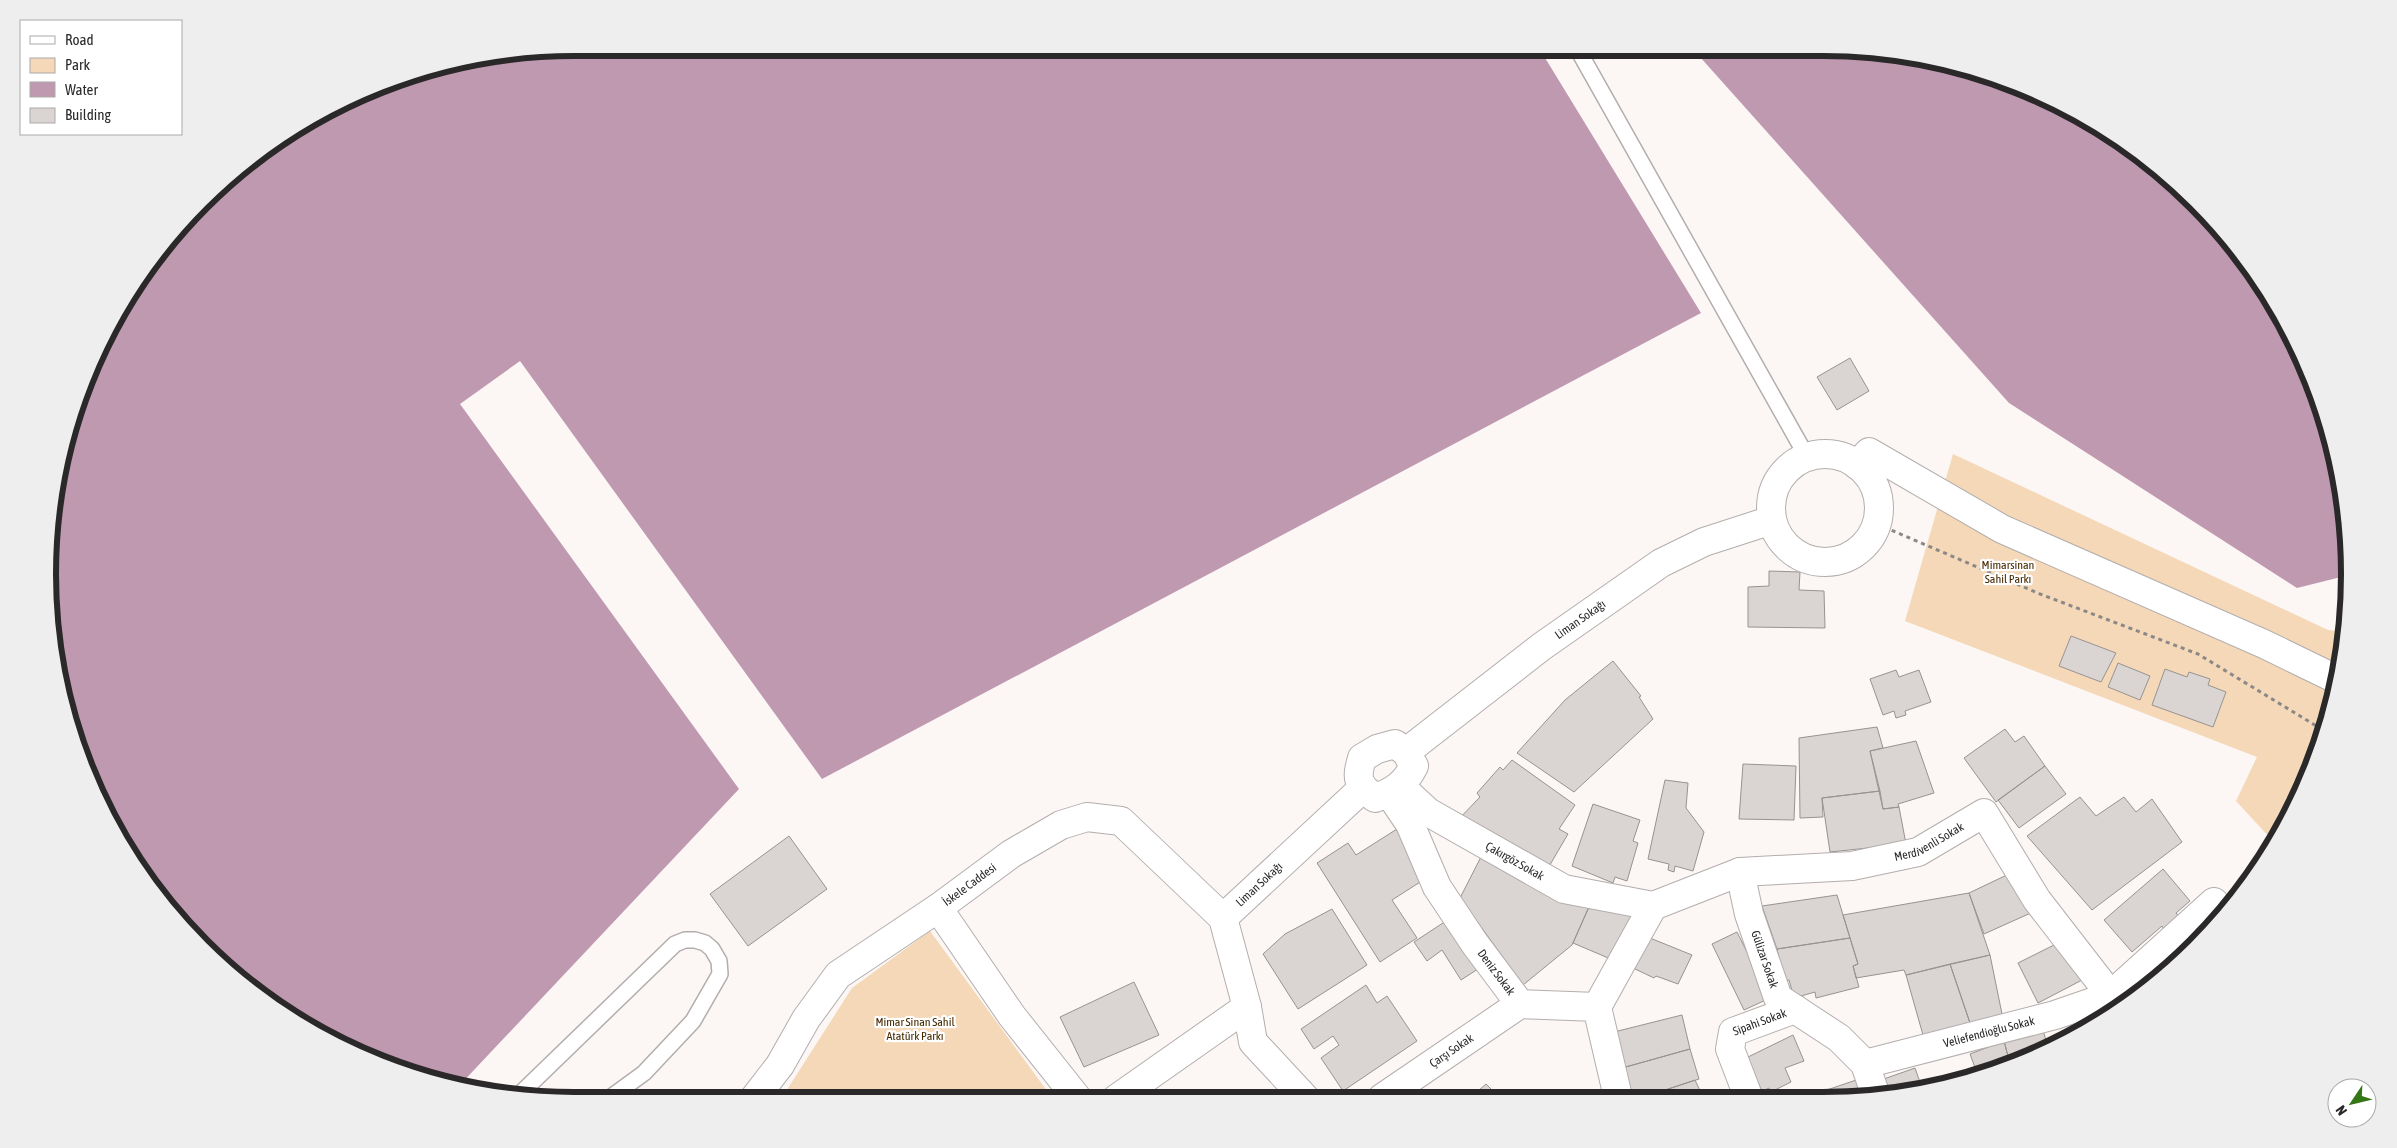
<svg xmlns="http://www.w3.org/2000/svg" width="2397" height="1148" font-family="'Asap Condensed',sans-serif">
<rect width="100%" height="100%" fill="#fcf6f5"/>
<!-- green -->
<path fill="#f4d8b8" d="M1953,454L2328,630L2344,632L2339,677L2309,776L2272,840L2236,801L2257,757L1905,621Z
M930,931L1053,1099L778,1100L783,1096L852,988Z"/>
<!-- water -->
<path fill="#bf99b0" d="M574,48H1539L1701,313L822,779L520,361L460,404L739,789L458,1087L372,1060L282,1012L202,946L156,894L102,807L75,743L52,643L48,574L58,471L88,372L136,282L178,227L253,156L311,118L404,76L472,58Z
M1692,48H1823L1926,58L2025,88L2116,136L2195,202L2261,282L2310,373L2339,472L2349,575L2297,588L2009,403Z"/>
<!-- building -->
<path fill="#dad5d2" stroke="#979390" d="M1850,358L1869,391L1837,410L1817,377Z
M1769,571L1800,572L1799,590L1824,591L1825,628L1748,627V587L1769,586Z
M2071,636L2116,653L2101,682L2059,666Z
M1613,661L1641,696L1639,697L1653,719L1574,792L1517,753L1565,700Z
M2118,663L2150,676L2140,700L2108,687Z
M2165,669L2187,677L2189,672L2210,679L2208,685L2226,692L2213,727L2152,705Z
M1896,670L1899,677L1919,670L1931,702L1905,711L1906,715L1896,718L1894,711L1883,715L1870,679Z
M1877,727L1883,748L1870,751L1880,791L1822,798L1823,817L1800,818L1799,738Z
M2005,729L2015,742L2024,736L2045,766L1996,802L1964,758Z
M1916,741L1934,793L1898,804L1899,807L1883,809L1870,751Z
M1512,760L1575,805L1559,829L1568,834L1544,875L1455,823L1480,797L1477,793L1500,767L1503,770Z
M1743,764L1796,766L1794,820L1739,819Z
M2045,766L2066,794L2019,828L1998,800Z
M1665,780L1688,783L1686,808L1704,832L1693,871L1675,866L1674,872L1668,870L1669,864L1648,859Z
M1880,791L1883,809L1899,807L1906,844L1830,852L1822,798Z
M2080,797L2096,816L2124,797L2136,812L2152,799L2182,842L2092,910L2027,836Z
M1593,804L1640,820L1633,841L1638,843L1627,881L1615,877L1613,883L1572,866Z
M1397,829L1428,877L1392,900L1417,938L1380,962L1317,863L1348,843L1356,855Z
M789,836L827,889L748,946L710,894Z
M1483,853L1592,900L1572,945L1523,985L1460,898Z
M2163,869L2190,901L2176,913L2180,918L2165,931L2162,926L2132,952L2104,920Z
M2011,873L2033,912L1984,934L1969,893Z
M1969,893L1990,955L1906,975L1904,970L1856,978L1853,966L1858,964L1843,915Z
M1837,895L1850,938L1777,949L1762,906Z
M1592,900L1631,916L1613,960L1573,943Z
M1332,909L1367,965L1298,1009L1263,954L1285,934Z
M1449,919L1481,967L1461,980L1442,950L1427,961L1414,942Z
M1737,932L1770,998L1744,1010L1712,944Z
M1645,936L1692,955L1678,984L1656,976L1654,978L1629,966Z
M1850,938L1858,964L1853,966L1859,987L1816,998L1815,992L1794,998L1789,980L1784,981L1777,949Z
M2060,942L2082,980L2038,1003L2018,963Z
M1990,955L2002,1014L1970,1023L1950,964Z
M2166,959L2170,965L2140,994L2134,986Z
M1950,964L1970,1023L1923,1035L1906,975Z
M1134,982L1159,1035L1084,1067L1060,1017Z
M1366,985L1377,1003L1387,996L1417,1041L1343,1091L1321,1058L1339,1045L1333,1036L1314,1049L1301,1029Z
M1682,1015L1690,1049L1615,1070L1606,1034Z
M2040,1020L2048,1047L2025,1060L2010,1064L2004,1041Z
M1793,1035L1804,1061L1785,1068L1791,1082L1771,1092L1769,1088L1762,1091L1746,1058Z
M2004,1041L2010,1064L1977,1073L1970,1054Z
M1690,1049L1699,1079L1644,1097H1623L1615,1070Z
M1915,1068L1922,1088L1886,1096L1881,1080Z
M1868,1076L1874,1096H1809Z
M1695,1080L1703,1097H1644Z
M1486,1084L1499,1097H1471Z"/>
<g fill="none" stroke-linecap="round" stroke-linejoin="round">
<defs>
<path id="lane" d="M1577,48L1807,457
M519,1095L675,944L685,940H695L705,943L712,949L719,961L720,974L693,1021L644,1073L607,1100"/>
<g id="street">
<path d="M1857,465L1869,452L2002,529L2264,644L2338,680"/>
<path id="s1" d="M1400,786L1428,812L1564,889L1653,906L1740,872L1852,866L1918,852L1984,813L2037,900L2119,1006"/>
<path id="s2" d="M1389,793L1410,824L1437,887L1475,944L1520,1004"/>
<path id="s3" d="M1740,872L1749,914L1778,998L1839,1038L1865,1064L1876,1096"/>
<path d="M938,908L1012,1016L1078,1099"/>
<path d="M1223,918L1247,1007L1253,1042L1305,1098"/>
<path d="M1520,1004L1597,1007L1618,1097"/>
<path d="M1597,1007L1653,906"/>
<path id="s4" d="M1865,1064L2055,1015L2110,996L2214,902L2222,914"/>
<path id="s5" d="M1748,1096L1730,1049L1733,1032L1795,1009"/>
<path id="s6" d="M1382,1098L1520,1004"/>
<path d="M1116,1099L1247,1007"/>
</g>
<g id="secondary">
<circle cx="1825" cy="508" r="54"/>
<path d="M1395,744L1406,752L1414,766C1405,784 1393,792 1375,798C1357,784 1356,779 1362,758L1377,749Z"/>
<path id="s7" d="M1406,752L1541,647L1661,563L1704,542L1772,520"/>
<path id="s8" d="M753,1100L780,1065L806,1019L838,975L938,908L1011,854L1061,825L1087,817L1121,821L1223,918L1363,788"/>
</g>
</defs>
<!-- lane casing -->
<use href="#lane" stroke="#b3aead" stroke-width="18"/>
<!-- street casing -->
<use href="#street" stroke="#b3aead" stroke-width="30"/>
<!-- secondary casing -->
<use href="#secondary" stroke="#b3aead" stroke-width="30"/>
<!-- path -->
<path stroke="#8c8888" stroke-width="3" stroke-dasharray="4 4" stroke-linecap="butt" d="M1877,524L2040,594L2198,654L2323,730"/>
<!-- lane -->
<use href="#lane" stroke="#fff" stroke-width="15"/>
<!-- street -->
<use href="#street" stroke="#fff" stroke-width="28"/>
<!-- secondary -->
<use href="#secondary" stroke="#fff" stroke-width="28"/>
</g>
<g text-anchor="middle" dominant-baseline="central" stroke-width="4.5" stroke-linejoin="round" paint-order="stroke">
<!-- park labels -->
<g font-size="12" fill="#442900" stroke="#fff">
<text x="2008" y="565">Mimarsinan<tspan x="2008" dy="14">Sahil Parkı</tspan></text>
<text x="915" y="1022">Mimar Sinan Sahil<tspan x="915" dy="14">Atatürk Parkı</tspan></text>
</g>
<!-- street labels -->
<g font-size="12" fill="#2a2828" stroke="#fff">
<text stroke="none"><textPath href="#s7" startOffset="219">Liman Sokağı</textPath></text>
<text stroke="none"><textPath href="#s1" startOffset="572">Merdivenli Sokak</textPath></text>
<text stroke="none"><textPath href="#s1" startOffset="138">Çakırgöz Sokak</textPath></text>
<text stroke="none"><textPath href="#s8" startOffset="672">Liman Sokağı</textPath></text>
<text stroke="none"><textPath href="#s8" startOffset="311">İskele Caddesi</textPath></text>
<text stroke="none"><textPath href="#s3" startOffset="91">Gülizar Sokak</textPath></text>
<text stroke="none"><textPath href="#s2" startOffset="210">Deniz Sokak</textPath></text>
<text stroke="none"><textPath href="#s5" startOffset="96">Sipahi Sokak</textPath></text>
<text stroke="none"><textPath href="#s4" startOffset="128">Veliefendioğlu Sokak</textPath></text>
<text stroke="none"><textPath href="#s6" startOffset="84">Çarşı Sokak</textPath></text>
</g>
</g>
<!-- crop -->
<path d="M0 0H2397V1148H0ZM574 56H1823A518 518 0 0 1 2341 574V574A518 518 0 0 1 1823 1092H574A518 518 0 0 1 56 574V574A518 518 0 0 1 574 56Z" fill="#eee" fill-rule="evenodd"/>
<path fill="none" stroke="#2a2828" stroke-width="6" d="M574 56H1823A518 518 0 0 1 2341 574V574A518 518 0 0 1 1823 1092H574A518 518 0 0 1 56 574V574A518 518 0 0 1 574 56Z"/>
<!-- legend -->
<rect x="20" y="20" width="162" height="115" fill="#ffffff" stroke="#aaa9a9"/>
<rect x="30" y="36" width="25" height="8" fill="#ffffff" stroke="#aaa9a9"/>
<text x="65" y="45" font-size="15" fill="#2a2828">Road</text>
<rect x="30" y="58" width="25" height="15" fill="#f4d8b8" stroke="#aaa9a9"/>
<text x="65" y="70" font-size="15" fill="#2a2828">Park</text>
<rect x="30" y="82" width="25" height="15" fill="#bf99b0" stroke="#aaa9a9"/>
<text x="65" y="95" font-size="15" fill="#2a2828">Water</text>
<rect x="30" y="108" width="25" height="15" fill="#dad5d2" stroke="#aaa9a9"/>
<text x="65" y="120" font-size="15" fill="#2a2828">Building</text>
<!-- north arrow -->
<g transform="translate(2352 1103) rotate(235)"><circle r="24" fill="#ffffff" stroke="#aaa9a9"/>
<path d="M0-4L9 19L0 12L-9 19Z" fill="#347715"/>
<text y="-8" font-size="14" font-weight="bold" text-anchor="middle" fill="#2a2828">N</text>
</g>
</svg>
